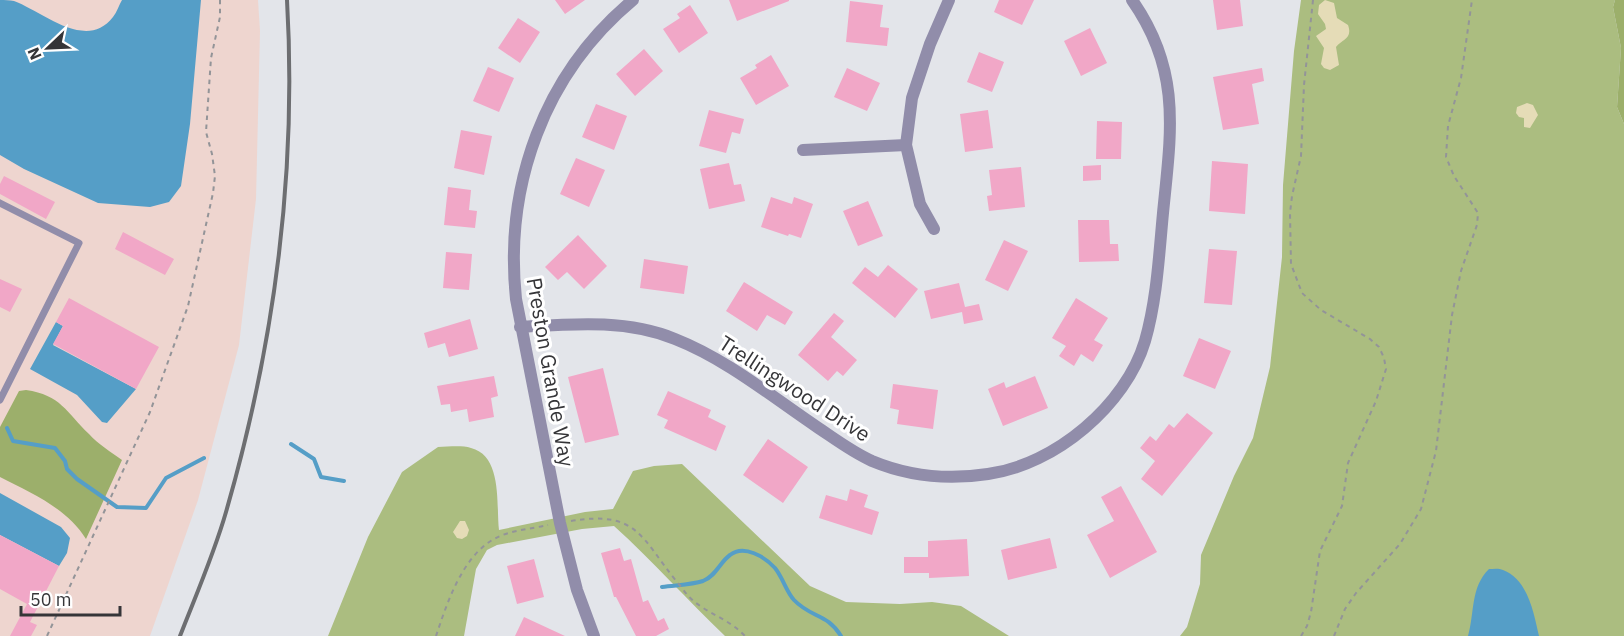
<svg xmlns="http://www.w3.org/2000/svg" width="1624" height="636" font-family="'IBM Plex Sans',sans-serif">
<rect width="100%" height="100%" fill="#e3e5ea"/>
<!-- commercial -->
<path fill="#eed5cf" d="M0,0H258L260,31L256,199L239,345L198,500L150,636H0Z"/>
<!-- green -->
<path fill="#abbd80" d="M1301,0H1615L1613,7L1621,48L1617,107L1624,124V636H1180L1187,627L1200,584L1201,555L1234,476L1253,438L1270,367L1282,257L1283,185L1294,51Z
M438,447C448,447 461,445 471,448C503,456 496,506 499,530L585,512L613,509L633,471L654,466L682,464L810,586L846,602L900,604L932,602L961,606L1009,636H725C687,600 653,561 614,526L582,529L497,545L487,550L476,569L464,636H328L368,537L402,472Z"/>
<!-- forest -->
<path fill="#9caf6b" d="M1615,0H1624V124L1617,107L1621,48L1613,7Z
M26,390C61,395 66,412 89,434C98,444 111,452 122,460L86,539C67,508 31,493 0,477V427L19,391Z"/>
<!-- sand -->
<path fill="#e5dcb7" d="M1325,0L1334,3L1337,18L1348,25C1353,39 1342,39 1336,47L1339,65L1330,70L1324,68L1321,64L1324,48L1316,36L1326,29L1325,24L1318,14L1319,5Z
M1527,103L1533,105L1538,115L1530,128L1524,127V118L1519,117L1516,113L1517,107Z
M460,521H465L469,530L467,536L462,539L457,538L453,532Z"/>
<!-- water -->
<path fill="#559ec7" d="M0,0C5,0 10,0 14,1C42,11 86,52 113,17C117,12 119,5 122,0H201L190,124L181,186L169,202L150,207L98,203L24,169L0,155Z
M56,322L63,326L53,345L136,389L107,423L102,422L77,395L30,369Z
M0,493L61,527L70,538L67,553L59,566L0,535Z
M1489,569C1493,569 1499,568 1503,570C1528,579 1534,614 1539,636H1468C1475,612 1470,588 1489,569Z"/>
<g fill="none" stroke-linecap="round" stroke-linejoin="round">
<!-- stream -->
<path stroke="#559ec7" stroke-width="4" d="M7,428L13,441L55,448L65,461L67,469L77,479L117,507L146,508L166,478L204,458
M291,444L314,459L321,477L344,481
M662,587C675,585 691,585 703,581C716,576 720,562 730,555C744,544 765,557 775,568C783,578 786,591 794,600C811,618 827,613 841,636"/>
</g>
<!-- building -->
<path fill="#f1a7c7" d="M555,0H585L565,14Z
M729,0H789V1L737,21Z
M999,0H1034L1022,25L994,12Z
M1213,0H1240L1243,26L1217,30Z
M850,1L883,5L880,27L889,28L887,46L846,42Z
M690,5L708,33L679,53L663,29L680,18L677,14Z
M518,18L540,32L520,63L498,48Z
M1090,28L1107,63L1081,76L1064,41Z
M644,49L663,71L635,96L616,74Z
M979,52L1004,62L992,92L967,82Z
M771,55L789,86L756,105L740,78L757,68L755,65Z
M488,67L514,78L499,112L473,101Z
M847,68L880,83L867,111L834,97Z
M1262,68L1264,81L1252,84L1259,124L1223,130L1213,77Z
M596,104L627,116L614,150L582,137Z
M709,110L744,119L740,134L732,132L726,153L699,146Z
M988,110L993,148L965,152L960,114Z
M1097,121L1122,122L1121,159H1096Z
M461,130L492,136L484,175L454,168Z
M576,158L605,170L589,207L560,194Z
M1212,161L1248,164L1245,214L1209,211Z
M729,163L734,185L741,184L745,201L709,209L700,169Z
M1101,165V180L1083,181V166Z
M1021,167L1025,207L989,211L987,196L992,195L989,170Z
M4,176L55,202L46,219L0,194V184Z
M448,187L471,190L469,210L477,211L475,228L444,225Z
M771,197L792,204L794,197L813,204L801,238L789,234L788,236L761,227Z
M868,201L883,236L858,246L843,211Z
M1078,220H1109L1110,244H1118L1119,261L1079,262Z
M123,232L174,259L165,275L115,249Z
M578,235L607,266L584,289L567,272L558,280L545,267Z
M1004,240L1028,251L1008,291L985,280Z
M1209,249L1237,251L1232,305L1204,303Z
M446,252L472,254L469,290L443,288Z
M644,259L688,266L684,294L640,288Z
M888,265L918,289L895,318L852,283L865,267L878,277Z
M0,279L22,289L10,312L0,307Z
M744,282L793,312L785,325L767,315L757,331L726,311Z
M959,283L965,307L979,304L983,320L964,324L962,312L931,319L924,291Z
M69,298L159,347L136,389L53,344L63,326L56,322Z
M1076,298L1108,318L1094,340L1103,345L1093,362L1081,354L1074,366L1059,356L1066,346L1052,338Z
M834,313L844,321L831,337L857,360L843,376L837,371L828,381L798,355Z
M470,319L478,349L449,357L445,343L428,348L424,333Z
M1199,338L1231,351L1215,389L1183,376Z
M603,368L619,435L585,443L568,377Z
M494,376L498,396L491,398L494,417L469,422L467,409L451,412L450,404L441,405L437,386Z
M1035,376L1048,408L1003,426L988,389L1004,382L1006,388Z
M893,384L938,390L933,429L897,424L899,410L890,408Z
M668,391L711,410L708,417L726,426L716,451L664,428L668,420L657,415Z
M1187,413L1213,433L1162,496L1141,479L1155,461L1140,448L1150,436L1156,441L1169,424L1174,428Z
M768,439L808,467L783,503L743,475Z
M1121,486L1157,552L1110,578L1087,535L1114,521L1101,497Z
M850,489L868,495L864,507L879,512L872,535L819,518L826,495L847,501Z
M0,535L59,566L30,622L37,625L31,636H10L27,604L0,589Z
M1050,538L1057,568L1008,580L1001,550Z
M967,539L969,576L929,578V573H904V557H928V541Z
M620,548L624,561L631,559L643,602L648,600L658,621L664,618L669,629L656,636H636L616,597H614L601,553Z
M534,559L544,597L517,604L507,566Z
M524,617L565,636H515Z"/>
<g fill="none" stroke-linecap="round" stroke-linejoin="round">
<!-- path -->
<path stroke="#939498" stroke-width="2" stroke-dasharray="4.5 4.5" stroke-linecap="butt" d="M571,521C638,510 641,538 677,582C683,589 688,597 696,603C712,615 731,621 745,636
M47,636L150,412L188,306L213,193L215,176L212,154L206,132L211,58L220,17V0
M436,636C447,603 462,557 494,539C510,530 531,529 548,525
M1301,636L1307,626L1311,612L1320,551L1342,506L1348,463L1376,401L1386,369L1384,358L1379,347L1370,339L1321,310L1302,293L1291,264L1290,213L1292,196L1301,156L1304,85L1313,0
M1334,636L1345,609L1356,593L1400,544L1421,509L1436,451L1452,315L1461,271L1477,225L1478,213L1454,176L1446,157L1448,126L1461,78L1472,0"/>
<!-- service -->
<path stroke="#918daa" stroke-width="7" d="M0,203L79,243L0,400"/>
<!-- minor -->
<path stroke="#918daa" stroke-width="12" d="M803,150L906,145
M934,229L920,204L906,145L912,98L930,44L949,0
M520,327C572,324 626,319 675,339C726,359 771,396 817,427C835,439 852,452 872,461C908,476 949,480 988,474C1055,465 1126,405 1145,341C1157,299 1159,255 1163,213C1171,132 1182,71 1132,0
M594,636L577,590L560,523L516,299C504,185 544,74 633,0"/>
<!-- rail -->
<path stroke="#6d6e71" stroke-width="4" d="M180,636C196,595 214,554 226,512C274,346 297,173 287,0"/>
</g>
<g text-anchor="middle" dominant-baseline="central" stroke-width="6" stroke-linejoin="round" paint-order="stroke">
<!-- street labels -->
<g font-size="21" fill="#353538" stroke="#fff">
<text transform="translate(551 372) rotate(80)">Preston Grande Way</text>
<text transform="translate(795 388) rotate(33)">Trellingwood Drive</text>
</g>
</g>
<!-- north arrow -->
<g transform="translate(48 48) rotate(247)" stroke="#ffffff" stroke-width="4.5" paint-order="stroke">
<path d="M0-4.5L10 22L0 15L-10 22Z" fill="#353538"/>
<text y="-9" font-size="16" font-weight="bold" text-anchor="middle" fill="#353538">N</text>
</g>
<!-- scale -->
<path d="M21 606v9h99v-9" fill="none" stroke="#353538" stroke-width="3"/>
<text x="30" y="606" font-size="18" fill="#353538" stroke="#ffffff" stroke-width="4.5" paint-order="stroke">50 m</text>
</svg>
